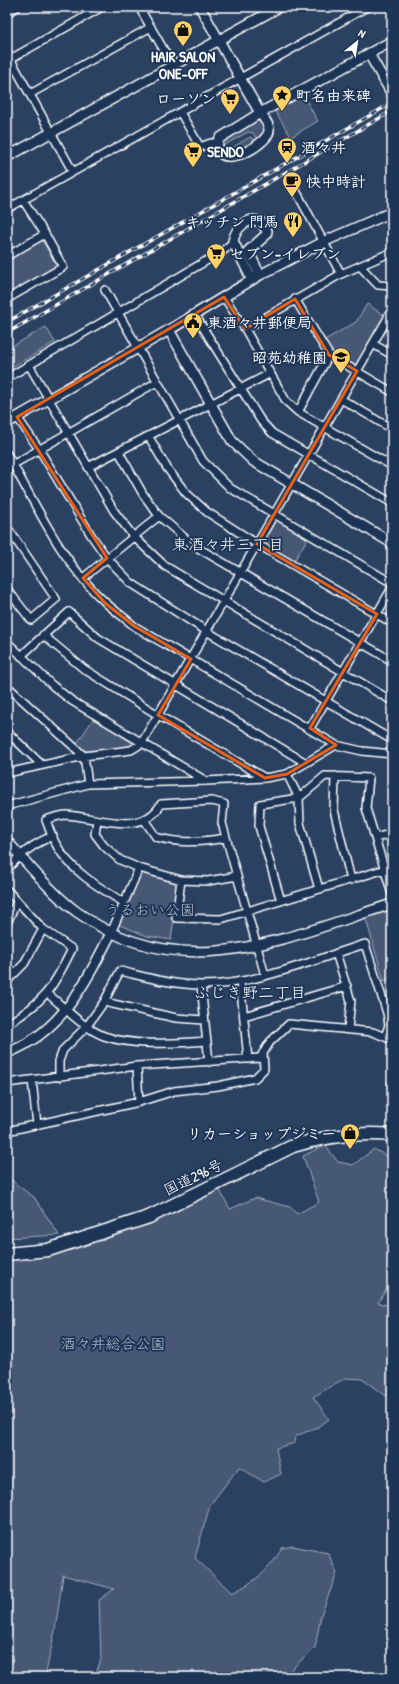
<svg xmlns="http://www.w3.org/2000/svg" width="399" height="1684" font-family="'Patrick Hand','Klee One',sans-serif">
<rect width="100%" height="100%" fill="#2a4161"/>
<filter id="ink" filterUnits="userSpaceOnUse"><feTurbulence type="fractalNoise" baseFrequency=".025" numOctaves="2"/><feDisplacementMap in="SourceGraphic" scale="8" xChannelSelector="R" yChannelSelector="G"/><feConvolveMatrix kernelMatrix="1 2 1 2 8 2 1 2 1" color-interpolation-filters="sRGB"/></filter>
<g filter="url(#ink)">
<!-- green -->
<path fill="#465975" stroke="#a2acba" d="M303,95L318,121L291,137L275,111Z
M256,120C262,123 265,128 264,134L257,139L253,133L248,132L221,147L222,140Z
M250,137L256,141L238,152H225Z
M42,240L57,266L7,296V259Z
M367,304L387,317L356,368L331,354L323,341L356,322Z
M46,327L55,342L7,370V349Z
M276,519L308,538L294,561L262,543Z
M94,718L134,744L131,749L84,755L75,746Z
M140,871L179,882L171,940L147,936L117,924Z
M392,906V978L384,981L365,916Z
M392,1079V1122L387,1082Z
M325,1145L338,1162L353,1165L374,1149L392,1159V1290H386L378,1303L392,1306V1393L386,1396L362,1379L345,1378L313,1397L329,1419L320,1426L296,1436L295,1443L276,1448L281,1474L264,1482L239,1467L210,1505L195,1558L232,1593C257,1580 268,1572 282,1548L293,1546L328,1553L337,1573L321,1615L315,1648L283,1677H95L101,1659L99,1600L114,1589L63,1575L55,1631L45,1677H7V1259L127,1230L219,1189L230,1209L255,1198L290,1207L297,1214L319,1202L303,1156Z
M7,1175L18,1186L34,1197L59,1235L7,1238Z"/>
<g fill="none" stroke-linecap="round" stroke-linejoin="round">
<defs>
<path id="minor" d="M139,7L173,66
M7,13L17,7
M7,53L73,172
M7,61L102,7
M30,94L151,27
M180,112L200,147L211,143H217
M296,191L341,274
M7,209L367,7
M7,256L45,234
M360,266L378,285L392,286
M105,290L203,461L230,488L392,583
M224,297L245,329L286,401L298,412L392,466
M7,299L63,267L45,234L23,200
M295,299L329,355L392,392
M195,315L261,421L272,433L392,503
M245,329L341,274L392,252
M373,344L392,355
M29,365L114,511L133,536L165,566L392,701
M7,378L223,251L233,242
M341,399L392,429
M298,412L329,355
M17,417L39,449L91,535L107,558L131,583L208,632L392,740
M149,437L167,468L186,493L207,512L257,544L392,623
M119,452L143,494L159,516L193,545L392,661
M7,454C36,504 62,564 106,603C115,611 125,618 134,626L336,745L362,751L392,754
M88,467L269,374
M7,468L157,382
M7,527L56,599L31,620L7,589
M83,578L159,516
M43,635L84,669L158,715L265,778
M7,642L53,686L72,701L206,781
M21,656L69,612L98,638L306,763
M7,686L84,756L88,784
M310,728L392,588
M7,732L42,765
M7,773L84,756L131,750L141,744L389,316
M287,774L299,798L300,823L319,889
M335,776L334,810L351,880
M7,806L88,784L206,781L265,778L287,774L336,745
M97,820L95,834L104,846L120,860L139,868L181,880L208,881L237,876
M145,821L156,837C179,844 202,842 226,838
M376,838L392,833
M7,869C21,854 34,843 53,836
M181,880L176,918L221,919L231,916L392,867
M7,890L43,929L72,949C54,986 44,1003 7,1024
M281,901L259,826L260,804L299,798L325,776L369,778L366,808L392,894
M123,902C100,888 71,871 57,846C52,838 49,828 46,820C52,818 60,815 67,815C97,817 143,837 161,804L212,801L224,804L222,823L265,975
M7,923L17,901
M111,933L139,868
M336,953L351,1001L348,1029
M7,981L24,964L43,929
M240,981L248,1059
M201,985L209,1062
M47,993C64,1007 83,1028 104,1036C136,1047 174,1043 207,1041
M104,1002L176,1018L204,1020
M244,1016L347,986
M59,1077V1061L63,1050L87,1026L104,1002L120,971C146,977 173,985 201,985C253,986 316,959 365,944L387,1013L389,1025L385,1037
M32,1080L37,1125
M7,1083L137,1066L260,1058L270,1042L289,1024L373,1032L392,1040
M139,1102L174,1091L218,1086L255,1078L264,1069L263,1053
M7,1131L139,1102L137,1066"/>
<path id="tertiary" d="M200,7L260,113L392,41
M369,54L392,94
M260,113C264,118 269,124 269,130C270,142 227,168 218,150C217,145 217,142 220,138Z
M7,157L279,7
M252,280L233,241C236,228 247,216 261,222L267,231L266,235L248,251L260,275
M389,316L392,318
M169,330L232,441L253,461L392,543
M7,423L169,330L260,275L323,242L392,212
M7,841C29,865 51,893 77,912C182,988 284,938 392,904
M7,1053C62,1032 86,982 111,933"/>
<path id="trunk" d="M7,1254L48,1250L149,1217L293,1146C326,1136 357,1132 392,1135"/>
</defs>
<!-- minor casing -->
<use href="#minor" stroke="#fff" stroke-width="10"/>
<!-- tertiary casing -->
<use href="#tertiary" stroke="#fff" stroke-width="12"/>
<!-- trunk casing -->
<use href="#trunk" stroke="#fff" stroke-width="15"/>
<!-- minor -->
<use href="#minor" stroke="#1d3557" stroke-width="7"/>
<!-- tertiary -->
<use href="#tertiary" stroke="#1d3557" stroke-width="9"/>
<!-- trunk -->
<use href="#trunk" stroke="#1d3557" stroke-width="12"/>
<defs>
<path id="rail" d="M7,322L392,103
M7,333L392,111"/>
</defs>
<!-- rail casing -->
<use href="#rail" stroke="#fff" stroke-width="3.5"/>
<!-- rail -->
<use href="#rail" stroke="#1d3557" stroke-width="2" stroke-dasharray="6" stroke-linecap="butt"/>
</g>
</g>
<!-- marked area -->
<path fill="none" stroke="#e96118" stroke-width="3" stroke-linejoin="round" d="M224,297L245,329L295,299L329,355L357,371L257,544L377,614L310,728L336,745L287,774L265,778L158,715L191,659L134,626L105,603L83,578L107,558L17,417Z"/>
<!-- icons -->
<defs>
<symbol id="shop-pin" viewBox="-11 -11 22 30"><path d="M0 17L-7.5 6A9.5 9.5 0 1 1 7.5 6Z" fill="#ffd166" stroke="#1d3557"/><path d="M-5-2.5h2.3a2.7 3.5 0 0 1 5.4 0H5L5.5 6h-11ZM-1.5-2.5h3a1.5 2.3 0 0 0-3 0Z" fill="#111"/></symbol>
<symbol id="sight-pin" viewBox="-11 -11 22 30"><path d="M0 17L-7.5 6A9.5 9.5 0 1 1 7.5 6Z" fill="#ffd166" stroke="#1d3557"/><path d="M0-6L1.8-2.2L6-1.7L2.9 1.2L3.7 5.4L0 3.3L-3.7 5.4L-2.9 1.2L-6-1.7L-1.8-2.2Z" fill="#111"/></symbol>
<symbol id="supermarket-pin" viewBox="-11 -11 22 30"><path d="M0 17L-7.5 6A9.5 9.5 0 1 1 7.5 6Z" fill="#ffd166" stroke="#1d3557"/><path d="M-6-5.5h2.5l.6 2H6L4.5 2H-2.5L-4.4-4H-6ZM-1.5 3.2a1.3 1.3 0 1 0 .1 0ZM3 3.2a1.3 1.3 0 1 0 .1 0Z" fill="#111"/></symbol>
<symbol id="station-pin" viewBox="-11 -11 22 30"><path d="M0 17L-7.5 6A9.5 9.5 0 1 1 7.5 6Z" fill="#ffd166" stroke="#1d3557"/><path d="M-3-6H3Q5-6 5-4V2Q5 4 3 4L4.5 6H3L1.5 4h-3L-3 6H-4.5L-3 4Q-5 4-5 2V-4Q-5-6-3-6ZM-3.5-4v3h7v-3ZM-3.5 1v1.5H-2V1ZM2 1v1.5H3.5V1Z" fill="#111"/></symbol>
<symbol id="cafe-pin" viewBox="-11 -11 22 30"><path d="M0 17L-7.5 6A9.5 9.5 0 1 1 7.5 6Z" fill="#ffd166" stroke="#1d3557"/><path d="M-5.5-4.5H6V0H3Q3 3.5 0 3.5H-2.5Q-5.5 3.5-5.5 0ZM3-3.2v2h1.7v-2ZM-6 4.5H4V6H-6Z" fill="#111"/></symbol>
<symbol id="restaurant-pin" viewBox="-11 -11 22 30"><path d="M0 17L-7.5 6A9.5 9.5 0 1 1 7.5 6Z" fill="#ffd166" stroke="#1d3557"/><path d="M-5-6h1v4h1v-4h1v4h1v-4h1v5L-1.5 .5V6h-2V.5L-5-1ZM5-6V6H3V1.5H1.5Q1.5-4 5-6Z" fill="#111"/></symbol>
<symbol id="civic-pin" viewBox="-11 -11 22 30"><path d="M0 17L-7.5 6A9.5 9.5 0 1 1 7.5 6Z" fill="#ffd166" stroke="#1d3557"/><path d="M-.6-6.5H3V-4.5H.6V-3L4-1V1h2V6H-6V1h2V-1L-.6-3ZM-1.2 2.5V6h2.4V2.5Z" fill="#111"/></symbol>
<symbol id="school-pin" viewBox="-11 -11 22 30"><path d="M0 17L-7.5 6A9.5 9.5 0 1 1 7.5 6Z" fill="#ffd166" stroke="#1d3557"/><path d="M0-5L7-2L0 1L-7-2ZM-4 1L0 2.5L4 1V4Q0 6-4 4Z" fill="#111"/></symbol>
</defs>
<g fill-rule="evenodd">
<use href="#shop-pin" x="172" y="19" width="22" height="30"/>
<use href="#sight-pin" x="271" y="84" width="22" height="30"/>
<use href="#supermarket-pin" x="219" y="87" width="22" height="30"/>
<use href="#station-pin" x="276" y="136" width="22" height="30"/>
<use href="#supermarket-pin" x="182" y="140" width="22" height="30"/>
<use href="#cafe-pin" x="281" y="170" width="22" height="30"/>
<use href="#restaurant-pin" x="282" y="210" width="22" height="30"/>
<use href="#supermarket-pin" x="205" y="242" width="22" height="30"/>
<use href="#civic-pin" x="182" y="311" width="22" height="30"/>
<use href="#school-pin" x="330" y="346" width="22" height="30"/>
<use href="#shop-pin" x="339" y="1122" width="22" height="30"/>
</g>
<g text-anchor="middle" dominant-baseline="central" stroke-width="4" stroke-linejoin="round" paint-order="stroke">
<!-- poi labels -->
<g font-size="15" font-weight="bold" fill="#fff" stroke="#1d3557" text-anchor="start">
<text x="183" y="56" text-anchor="middle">HAIR SALON<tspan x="183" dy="17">ONE-OFF</tspan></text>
<text x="296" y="95">町名由来碑</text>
<text x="216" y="98" text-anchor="end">ローソン</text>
<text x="301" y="147">酒々井</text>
<text x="207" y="151">SENDO</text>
<text x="306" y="181">快中時計</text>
<text x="279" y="221" text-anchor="end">キッチン 門馬</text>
<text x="230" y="253">セブン-イレブン</text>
<text x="207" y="322">東酒々井郵便局</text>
<text x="327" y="357" text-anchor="end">昭苑幼稚園</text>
<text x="336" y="1133" text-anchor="end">リカーショップジミー</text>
</g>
<!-- park labels -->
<g font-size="15" fill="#b5bdc8" stroke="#1d3557">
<text x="150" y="909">うるおい公園</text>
<text x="113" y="1343">酒々井総合公園</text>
</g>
<!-- street labels -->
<g font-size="15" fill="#fff" stroke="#1d3557">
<text transform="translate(193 1177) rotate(-26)">国道296号</text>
</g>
<!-- neighbourhood labels -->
<g font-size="16" fill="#fff" stroke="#1d3557">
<text x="228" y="544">東酒々井三丁目</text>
<text x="250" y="992">ふじき野二丁目</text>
</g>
</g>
<!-- margin -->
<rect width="399" height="1684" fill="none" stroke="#1d3557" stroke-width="24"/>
<rect x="12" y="12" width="375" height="1660" fill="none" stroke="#fff" stroke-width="1.5" filter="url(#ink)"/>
<!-- north arrow -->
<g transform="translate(357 42) rotate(30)" stroke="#1d3557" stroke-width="3" paint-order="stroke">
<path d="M0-3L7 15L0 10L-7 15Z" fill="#ffffff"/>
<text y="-6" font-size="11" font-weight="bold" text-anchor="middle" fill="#ffffff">N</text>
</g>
</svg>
